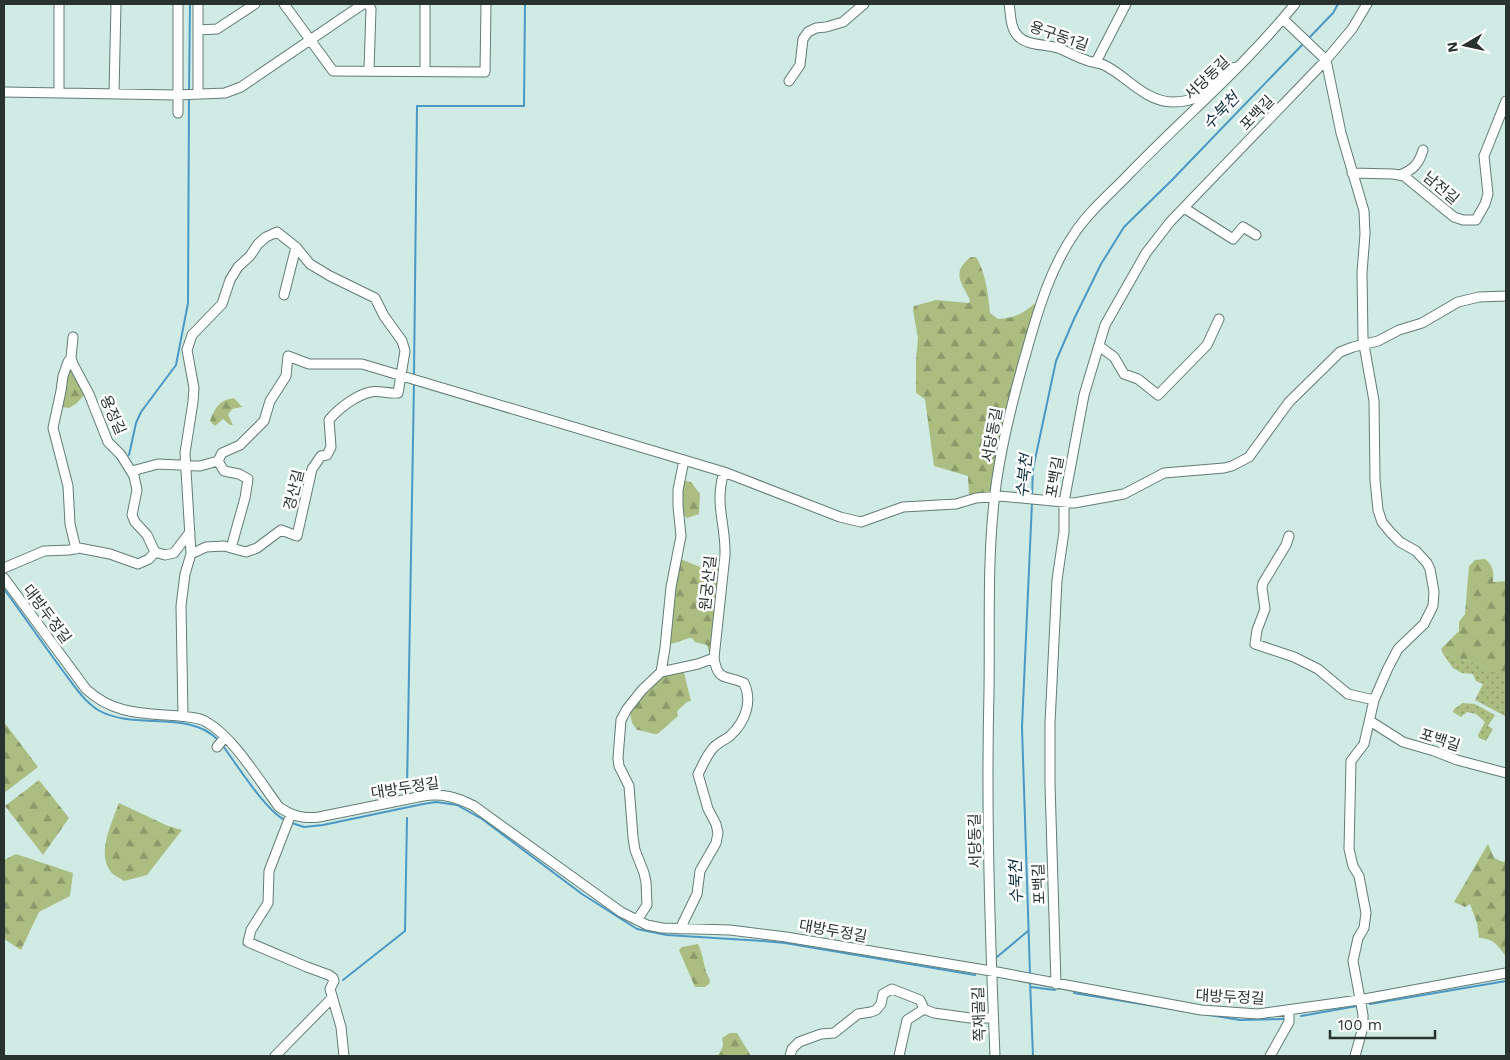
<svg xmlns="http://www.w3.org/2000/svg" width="1510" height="1060" font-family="'Work Sans','Noto Sans KR',sans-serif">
<defs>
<pattern id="grass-dots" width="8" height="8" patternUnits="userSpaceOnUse" patternTransform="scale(1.25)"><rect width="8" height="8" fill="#abbd81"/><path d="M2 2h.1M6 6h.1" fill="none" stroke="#8b9a6a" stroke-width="1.8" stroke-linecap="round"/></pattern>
<pattern id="forest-firs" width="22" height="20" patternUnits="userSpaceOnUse" patternTransform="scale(1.25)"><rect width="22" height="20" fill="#abbd81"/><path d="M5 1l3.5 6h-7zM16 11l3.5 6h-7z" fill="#8b9a6a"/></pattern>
</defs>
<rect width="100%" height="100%" fill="#cfebe4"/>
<!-- grass -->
<path fill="url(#grass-dots)" d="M1443,654L1472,662L1506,677L1505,716L1475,700L1483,684L1476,681L1473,674L1462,673L1453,668Z
M1463,703L1475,704L1495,715L1488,726L1493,729L1486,741L1479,738L1478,735L1485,722L1476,714L1467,712L1461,717L1453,712L1454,709Z"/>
<!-- forest -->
<path fill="url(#forest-firs)" d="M971,257H976C986,273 988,295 990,313L998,319C1017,318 1023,313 1038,301L1002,430L991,491L986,495L969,496L968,476L934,466L925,399L916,393V360L918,338L913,310L914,306L936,300L969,303L970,300C961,282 951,272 971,257Z
M71,364L85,394L77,403L69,408L63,407L56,402Z
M234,398L242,407L232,409L228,415L233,425H230L223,419L215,426L210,421C215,407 220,400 234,398Z
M682,480L691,482L700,494L699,514L687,518L681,513Z
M678,558L710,571L719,564L712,654L709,652L707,645L695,642L692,638C684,638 677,644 668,644Z
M1485,559C1493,565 1494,572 1493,582L1506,581V678L1472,662L1443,654L1441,649L1459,631V622L1465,614L1469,566L1475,560Z
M684,673L691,701L687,702L677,711L678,716C674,719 660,733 657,734C651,734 643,730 637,730L632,723L630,712L635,701L661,674Z
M4,722L38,767L4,793Z
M39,780L69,818L43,855L5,806Z
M119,803L168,826L182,830L147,875L124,881C120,878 113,875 111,872C96,853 112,823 119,803Z
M1488,844L1494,858L1503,862L1506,860V957C1499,946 1493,938 1479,938L1477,923L1470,904L1465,907L1454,902Z
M16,854L73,873L70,896L39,912L21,950L4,939V860Z
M698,944C702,952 703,959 705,968C706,974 710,977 710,983L705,987H695L679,950L682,947Z
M730,1033H737L751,1056H718L723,1046L722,1038Z"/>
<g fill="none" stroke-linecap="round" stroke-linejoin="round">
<!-- stream -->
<path stroke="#4b98c5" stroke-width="2" d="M1308,39L1333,13L1338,4
M189,91L190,4
M414,376L417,106H524L525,4
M129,455L136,423L141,412L176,365L188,303L189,98
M1032,497L1033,469L1056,361L1074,319L1101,264L1124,227L1172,180L1303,44
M4,589C23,615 41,641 60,667C71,681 82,700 98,710C134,731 189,709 218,740
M223,746C237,765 266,811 285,820
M407,788L414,383
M292,823L304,827L323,825L423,804L436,802L457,805L482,819L582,894L637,929L667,935L763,941L785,943L975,975
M997,957L1028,931
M1030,974L1022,727L1032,502
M343,980L405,931L407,818
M1030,981L1033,1056
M1031,987L1055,990
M1074,993L1240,1020L1284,1019
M1370,1004L1506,981
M1301,1016L1357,1006"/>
<defs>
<path id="street" d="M284,4L333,71L485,72L486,4
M368,4L371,9L369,70
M425,4V71
M1009,4C1011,15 1010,28 1018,36C1027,46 1046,44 1058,48C1067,51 1076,57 1086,60C1091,63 1098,62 1104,65C1127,76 1145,102 1173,102C1182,102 1192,100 1199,96C1216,86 1215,70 1237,67
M1283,19L1326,60L1341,133L1364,211L1365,234L1362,273L1363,339L1374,401L1375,480L1378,510L1382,522L1391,533L1400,542L1416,551L1427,563L1430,569L1434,592L1433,606L1424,624L1398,649L1388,668L1374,700L1364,744L1351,761L1349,849L1353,866L1359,876L1366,913L1364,928L1358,938L1353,961L1363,1015V1027L1355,1056
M198,30L217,29L255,4
M1096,62L1126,4
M789,81L800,65L803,39L808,32L816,28L826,27L843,22L864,4
M4,92L177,95L225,93L241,87L363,4
M59,93V4
M114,93L116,4
M198,94V4
M178,113V4
M1352,173L1393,174L1404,176L1454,217L1463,220H1476L1485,204L1488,194L1484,156L1506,101
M1400,175C1413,170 1419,164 1423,150
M1184,208L1233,239L1243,227L1256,235
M284,295L296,247
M73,337L71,358L73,364L89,394L108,442L121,455L134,476L137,490L132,515L135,522L147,535L155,552L165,555L174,553L190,532
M1099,346L1114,357L1124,374L1138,379L1158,395L1207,345L1219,319
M71,358L68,362L63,376L61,391L53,428L68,486L70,524L76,549
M218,461L224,471L239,474L248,479L245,498L231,548
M132,471L158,464L200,466L218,461L222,453L240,445L264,421L270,401L286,376L288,356L309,364H362L724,472L840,517L861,522L903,507L956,504L976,498L999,496L1074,503L1124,494L1164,473L1224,468L1232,466L1249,457L1289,402L1340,352L1353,347L1378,341L1399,330L1422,323L1458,302L1479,297L1506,296
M1289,536L1286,545L1263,583L1262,588L1265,609L1257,630L1255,644L1294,657L1318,669L1348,694L1374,700
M4,568L44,551L69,550L79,548L110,554L138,564L149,559L155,552
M4,578L86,689C114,715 143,713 179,716C188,717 200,717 208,723C233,737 261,783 279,807C292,816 303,819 319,817L423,796C442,793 456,797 474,806L621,912L647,925L662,928L730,930L786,937L997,972L1201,1010L1258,1014L1359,1000L1506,973
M661,672L665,648L671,587L681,536L678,506V490L684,460
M183,716L181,606L185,574L191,554L185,453L193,402L194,388L187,350L192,335L222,304L230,280L238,267L250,256L258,244L266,237L277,232L296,247L310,264L330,276L375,298L384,316L402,341L405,351L398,393C389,394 378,390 371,392C356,395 338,409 329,420L331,447L327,455L321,456L312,469L297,536L281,530L257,548L246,552L224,546L206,547L191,554
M1370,721L1403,742L1434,751L1457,760L1506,773
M217,747L225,737
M291,814L269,871L268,903L251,930L248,942L307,967L329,975L333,978L334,981L330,989L341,1027L344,1056
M637,920L647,905L646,882L644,873L635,850L633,837L629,786L619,766L618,758L621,720L627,709L642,690L661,672L698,664L714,658
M680,929L697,894L700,871L716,843L718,833L716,824L708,809L698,774C703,765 707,754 714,747C719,742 725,740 730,736C745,722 753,702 744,683C726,674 718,683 714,658L725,555C726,524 714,504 724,472
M1056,984L1050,784V723L1057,580L1064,532V502L1084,395L1105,325L1146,253L1170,222L1326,60L1352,29L1367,4
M275,1056L332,998
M790,1056L792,1049L799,1042L821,1034L834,1033L858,1014L871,1012L876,1010L881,1004L883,994L892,989L920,1000L924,1009L934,1013L970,1018H993
M899,1056L907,1020L924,1009
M995,1056C990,934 986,812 989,691C990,625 987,559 995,493C1001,443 1014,394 1028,346C1039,307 1051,268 1074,234C1088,212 1111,193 1129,174C1184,117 1245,66 1295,4
M1270,1056L1289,1022V1011"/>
</defs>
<!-- street casing -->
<use href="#street" stroke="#627c76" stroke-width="11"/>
<!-- street -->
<use href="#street" stroke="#fff" stroke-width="9"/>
</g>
<g text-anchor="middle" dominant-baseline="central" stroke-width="5" stroke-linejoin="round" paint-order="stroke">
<!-- street labels -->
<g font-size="15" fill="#283330" stroke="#fff">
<text transform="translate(1059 36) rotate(19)">용구동1길</text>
<text transform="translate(1207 78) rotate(-44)">서당동길</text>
<text transform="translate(1257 113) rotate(-46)">포백길</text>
<text transform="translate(1441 188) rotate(40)">남전길</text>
<text transform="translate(113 415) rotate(66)">용정길</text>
<text transform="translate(992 435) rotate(-79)">서당동길</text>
<text transform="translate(1055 477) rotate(-80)">포백길</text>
<text transform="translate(294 490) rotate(-76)">경산길</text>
<text transform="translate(708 583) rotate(-84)">원궁산길</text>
<text transform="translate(47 614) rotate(53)">대방두정길</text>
<text transform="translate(1440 740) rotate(18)">포백길</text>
<text transform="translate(405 788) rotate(-9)">대방두정길</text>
<text transform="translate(975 841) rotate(-91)">서당동길</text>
<text transform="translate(1039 884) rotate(-92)">포백길</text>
<text transform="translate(833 931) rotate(10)">대방두정길</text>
<text transform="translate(1230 997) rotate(3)">대방두정길</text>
<text transform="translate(979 1014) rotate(-92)">쪽재골길</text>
</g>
<!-- water labels -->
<g font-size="16" font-style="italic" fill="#0d2f42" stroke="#fff">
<text transform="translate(1221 111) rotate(-46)">수북천</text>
<text transform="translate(1024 476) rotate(-84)">수북천</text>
<text transform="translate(1016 882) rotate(-92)">수북천</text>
</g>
</g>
<!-- border -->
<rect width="1510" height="1060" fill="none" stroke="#283330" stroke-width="10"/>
<!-- north arrow -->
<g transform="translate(1465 45) rotate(261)" stroke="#ffffff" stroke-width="4" paint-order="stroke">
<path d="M0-4L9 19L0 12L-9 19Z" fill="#283330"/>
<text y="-8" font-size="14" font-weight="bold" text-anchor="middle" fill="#283330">N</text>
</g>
<!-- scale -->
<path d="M1330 1030v8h105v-8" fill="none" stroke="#283330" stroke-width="2.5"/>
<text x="1338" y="1030" font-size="15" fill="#283330" stroke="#ffffff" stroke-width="4" paint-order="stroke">100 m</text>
</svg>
